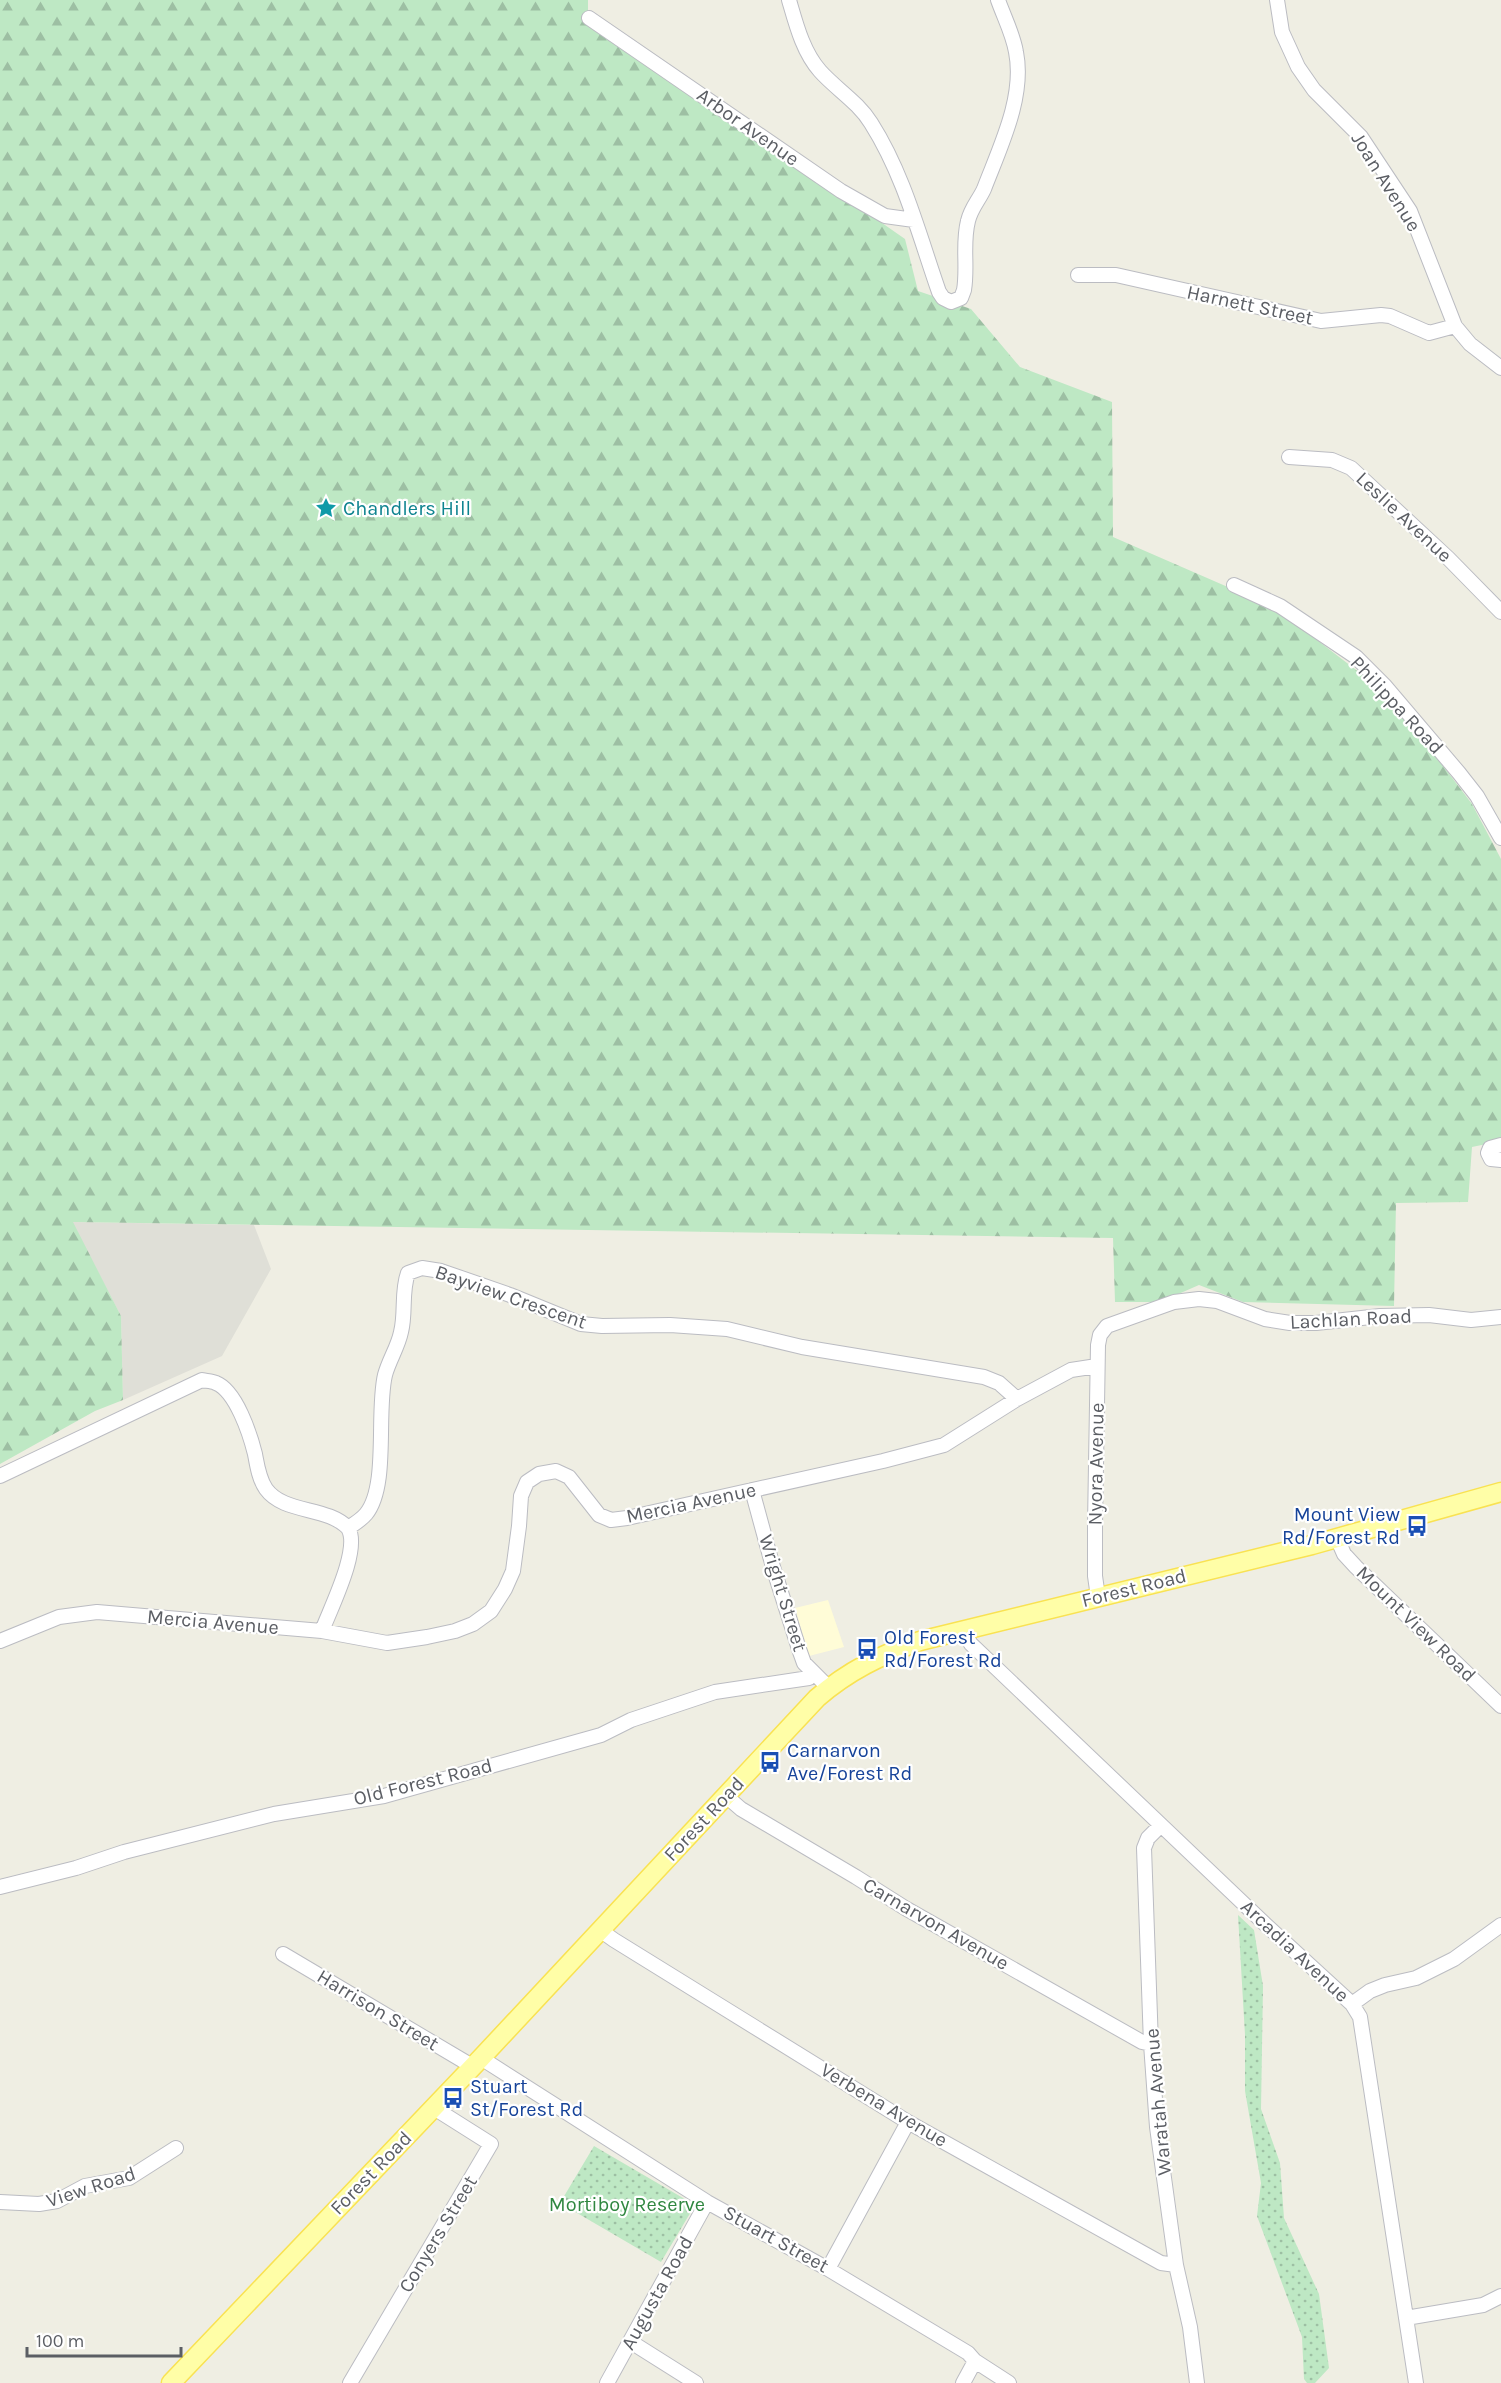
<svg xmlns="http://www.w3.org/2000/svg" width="1501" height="2383" font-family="Karla,sans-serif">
<defs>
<pattern id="forest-firs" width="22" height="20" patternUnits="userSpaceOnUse" patternTransform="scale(1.5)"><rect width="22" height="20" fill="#bee8c4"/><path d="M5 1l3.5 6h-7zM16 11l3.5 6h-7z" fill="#9dbfa3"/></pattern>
<pattern id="park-dots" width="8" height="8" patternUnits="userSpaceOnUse" patternTransform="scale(1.5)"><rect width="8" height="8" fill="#bee8c4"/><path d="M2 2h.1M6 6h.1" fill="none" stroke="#9dbfa3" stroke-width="1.8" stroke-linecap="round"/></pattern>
</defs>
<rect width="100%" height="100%" fill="#efeee3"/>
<!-- commercial -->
<path fill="#fffcd7" d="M828,1600L844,1647L809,1656L795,1608Z"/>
<!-- industrial -->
<path fill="#dfdfd7" d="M72,1222L254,1225L271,1269L222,1356L123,1400L121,1316Z"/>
<!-- forest -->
<path fill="url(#forest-firs)" d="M0,0H588V18L905,239L918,291L971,309L1020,367L1112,402L1113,537L1274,607L1390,696L1472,804L1501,859V1141L1472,1147L1468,1202L1396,1203L1394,1306L1243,1302L1199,1285L1160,1302H1115L1113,1238L73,1222L121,1316L123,1400L95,1411L0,1464Z"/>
<!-- park -->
<path fill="url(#park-dots)" d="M1238,1915L1254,1930L1263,1986L1261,2109L1280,2163L1284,2218L1319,2294L1329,2368L1315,2383H1307L1304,2379L1302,2337L1257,2216L1261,2183L1245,2091V2035Z
M594,2146L695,2205L661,2262L560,2203Z"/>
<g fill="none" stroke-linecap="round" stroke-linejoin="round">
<defs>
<path id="minor" d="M789,0C796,24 803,52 820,71C836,89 858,102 871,123C904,175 919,235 939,292L943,298L951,302L961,298L964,290C968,267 962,244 968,221C971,208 979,200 984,189C1000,147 1025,97 1016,52C1013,34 1004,17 998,0
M1277,0L1282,32L1298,67L1314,90L1361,137L1410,211L1455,326L1470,344L1501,368
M589,18L841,191L885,216L914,220
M1078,275H1116L1321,321L1381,315L1390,316L1429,333L1455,326
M1289,457L1332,460L1351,468L1448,558L1501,612
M1234,585L1280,606L1356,657L1385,686L1459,773L1477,796L1501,838
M1501,1145L1490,1148L1488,1153L1491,1159L1501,1160
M0,1476L202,1380C206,1381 212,1381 216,1383C236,1391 250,1434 255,1454C257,1465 259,1479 266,1489C284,1514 327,1506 348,1528C354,1524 361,1520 366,1514C389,1486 376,1412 385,1375C389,1360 398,1347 401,1332C406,1313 401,1292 408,1273L422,1268L441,1271L510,1295L581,1324L602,1326L670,1325L727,1329L802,1347L984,1377L999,1383L1017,1399
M752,1490L773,1567L799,1649L804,1663L829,1688
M1337,1538L1344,1554L1356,1567L1501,1706
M1098,1597L1095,1576V1524L1098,1345L1100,1335L1107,1326L1174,1302L1199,1299L1217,1301L1265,1319L1290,1323H1316L1380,1316L1429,1315L1471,1320L1501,1317
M962,1630L971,1644L1266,1925L1352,2004L1360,2017L1416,2383
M322,1631C330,1609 361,1549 348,1528
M0,1641L59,1617L97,1612L322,1631L387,1643L427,1637L455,1631L473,1624L491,1611L505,1589L513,1571L519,1526L521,1496L527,1482L539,1474L556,1471L569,1477L599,1515L611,1520L627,1518L883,1461L944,1445L1017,1399L1071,1370L1097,1366
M726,1796L741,1809L856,1877L905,1908L1142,2042L1151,2044
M1161,1825L1148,1838L1144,1848L1151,2044L1157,2127L1176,2265L1190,2327L1197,2383
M0,1887L76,1868L124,1852L274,1814L384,1796L601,1735L631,1720L715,1692L809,1678
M600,1930L614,1940L908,2122L1161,2263L1176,2265
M283,1954L472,2066
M1352,2004L1370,1991L1385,1985L1416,1978L1454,1959L1501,1925
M481,2058L707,2202L828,2269L968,2353L975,2361L1009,2383
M0,2202L39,2204L57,2201L85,2186L129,2178L176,2148
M828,2269L908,2122
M1406,2318L1483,2305L1501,2296
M631,2342L696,2383
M350,2383L491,2144L434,2108
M607,2383L707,2202
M963,2383L975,2361"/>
<path id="major" d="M171,2383L481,2058L817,1698C848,1671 881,1655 920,1641L1312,1545L1501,1492"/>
</defs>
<!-- minor casing -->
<use href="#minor" stroke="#bbbcc2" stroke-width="16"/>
<!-- major casing -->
<use href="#major" stroke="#f9e252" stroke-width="21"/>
<!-- minor -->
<use href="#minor" stroke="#fff" stroke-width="14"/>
<!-- major -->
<use href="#major" stroke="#fffea7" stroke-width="18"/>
</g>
<!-- icons -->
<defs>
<symbol id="sight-bare" viewBox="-9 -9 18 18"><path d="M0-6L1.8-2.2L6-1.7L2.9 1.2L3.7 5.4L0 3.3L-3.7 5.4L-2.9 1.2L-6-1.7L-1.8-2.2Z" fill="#0f9aa8" stroke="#fff" stroke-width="2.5" paint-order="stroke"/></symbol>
<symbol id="bus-bare" viewBox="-9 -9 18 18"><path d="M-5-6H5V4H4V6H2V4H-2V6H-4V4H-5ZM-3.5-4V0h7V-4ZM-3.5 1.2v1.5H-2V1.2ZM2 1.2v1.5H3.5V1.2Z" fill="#1a4fb4" stroke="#fff" stroke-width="2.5" paint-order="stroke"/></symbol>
</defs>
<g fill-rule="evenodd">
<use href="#sight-bare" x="311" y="493" width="30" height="30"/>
<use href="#bus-bare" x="1402" y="1511" width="30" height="30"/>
<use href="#bus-bare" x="852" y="1634" width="30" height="30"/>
<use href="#bus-bare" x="755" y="1747" width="30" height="30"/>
<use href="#bus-bare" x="438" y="2083" width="30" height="30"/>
</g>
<g text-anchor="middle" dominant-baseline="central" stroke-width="4.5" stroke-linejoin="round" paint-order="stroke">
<!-- street labels -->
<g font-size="20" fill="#5b5e64" stroke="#fff">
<text transform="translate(748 127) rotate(35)">Arbor Avenue</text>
<text transform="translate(1386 182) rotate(58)">Joan Avenue</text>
<text transform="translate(1250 305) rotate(12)">Harnett Street</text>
<text transform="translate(1404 517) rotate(43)">Leslie Avenue</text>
<text transform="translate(1397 705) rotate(47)">Philippa Road</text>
<text transform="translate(511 1297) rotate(19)">Bayview Crescent</text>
<text transform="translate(1351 1319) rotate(-3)">Lachlan Road</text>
<text transform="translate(1096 1464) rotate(-89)">Nyora Avenue</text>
<text transform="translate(691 1503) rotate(-12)">Mercia Avenue</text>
<text transform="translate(1134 1588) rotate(-14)">Forest Road</text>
<text transform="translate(783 1593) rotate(73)">Wright Street</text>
<text transform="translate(213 1622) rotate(5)">Mercia Avenue</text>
<text transform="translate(1416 1624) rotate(44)">Mount View Road</text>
<text transform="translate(423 1782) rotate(-14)">Old Forest Road</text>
<text transform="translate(704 1819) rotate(-47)">Forest Road</text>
<text transform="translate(936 1924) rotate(30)">Carnarvon Avenue</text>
<text transform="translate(1295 1951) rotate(43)">Arcadia Avenue</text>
<text transform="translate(378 2010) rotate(31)">Harrison Street</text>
<text transform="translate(1158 2102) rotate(-95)">Waratah Avenue</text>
<text transform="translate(884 2105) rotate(31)">Verbena Avenue</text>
<text transform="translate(371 2173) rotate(-46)">Forest Road</text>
<text transform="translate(91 2187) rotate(-18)">View Road</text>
<text transform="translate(438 2234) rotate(-59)">Conyers Street</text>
<text transform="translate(776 2239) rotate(29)">Stuart Street</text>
<text transform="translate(657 2293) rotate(-61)">Augusta Road</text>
</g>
<!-- culture labels -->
<g font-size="20" fill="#0d838f" stroke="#fff" text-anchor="start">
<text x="343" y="508">Chandlers Hill</text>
</g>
<!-- transit labels -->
<g font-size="20" fill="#164399" stroke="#fff" text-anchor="start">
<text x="1400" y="1514" text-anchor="end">Mount View<tspan x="1400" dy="23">Rd/Forest Rd</tspan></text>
<text x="884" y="1637">Old Forest<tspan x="884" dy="23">Rd/Forest Rd</tspan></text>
<text x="787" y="1750">Carnarvon<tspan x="787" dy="23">Ave/Forest Rd</tspan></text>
<text x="470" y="2086">Stuart<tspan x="470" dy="23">St/Forest Rd</tspan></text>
</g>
<!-- park labels -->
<g font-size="20" fill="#308740" stroke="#fff">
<text x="627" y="2204">Mortiboy Reserve</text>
</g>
</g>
<!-- scale -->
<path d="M27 2347v9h154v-9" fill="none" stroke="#5b5e64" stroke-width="3"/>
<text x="36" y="2347" font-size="18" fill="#5b5e64" stroke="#ffffff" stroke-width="4.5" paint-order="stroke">100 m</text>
</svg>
